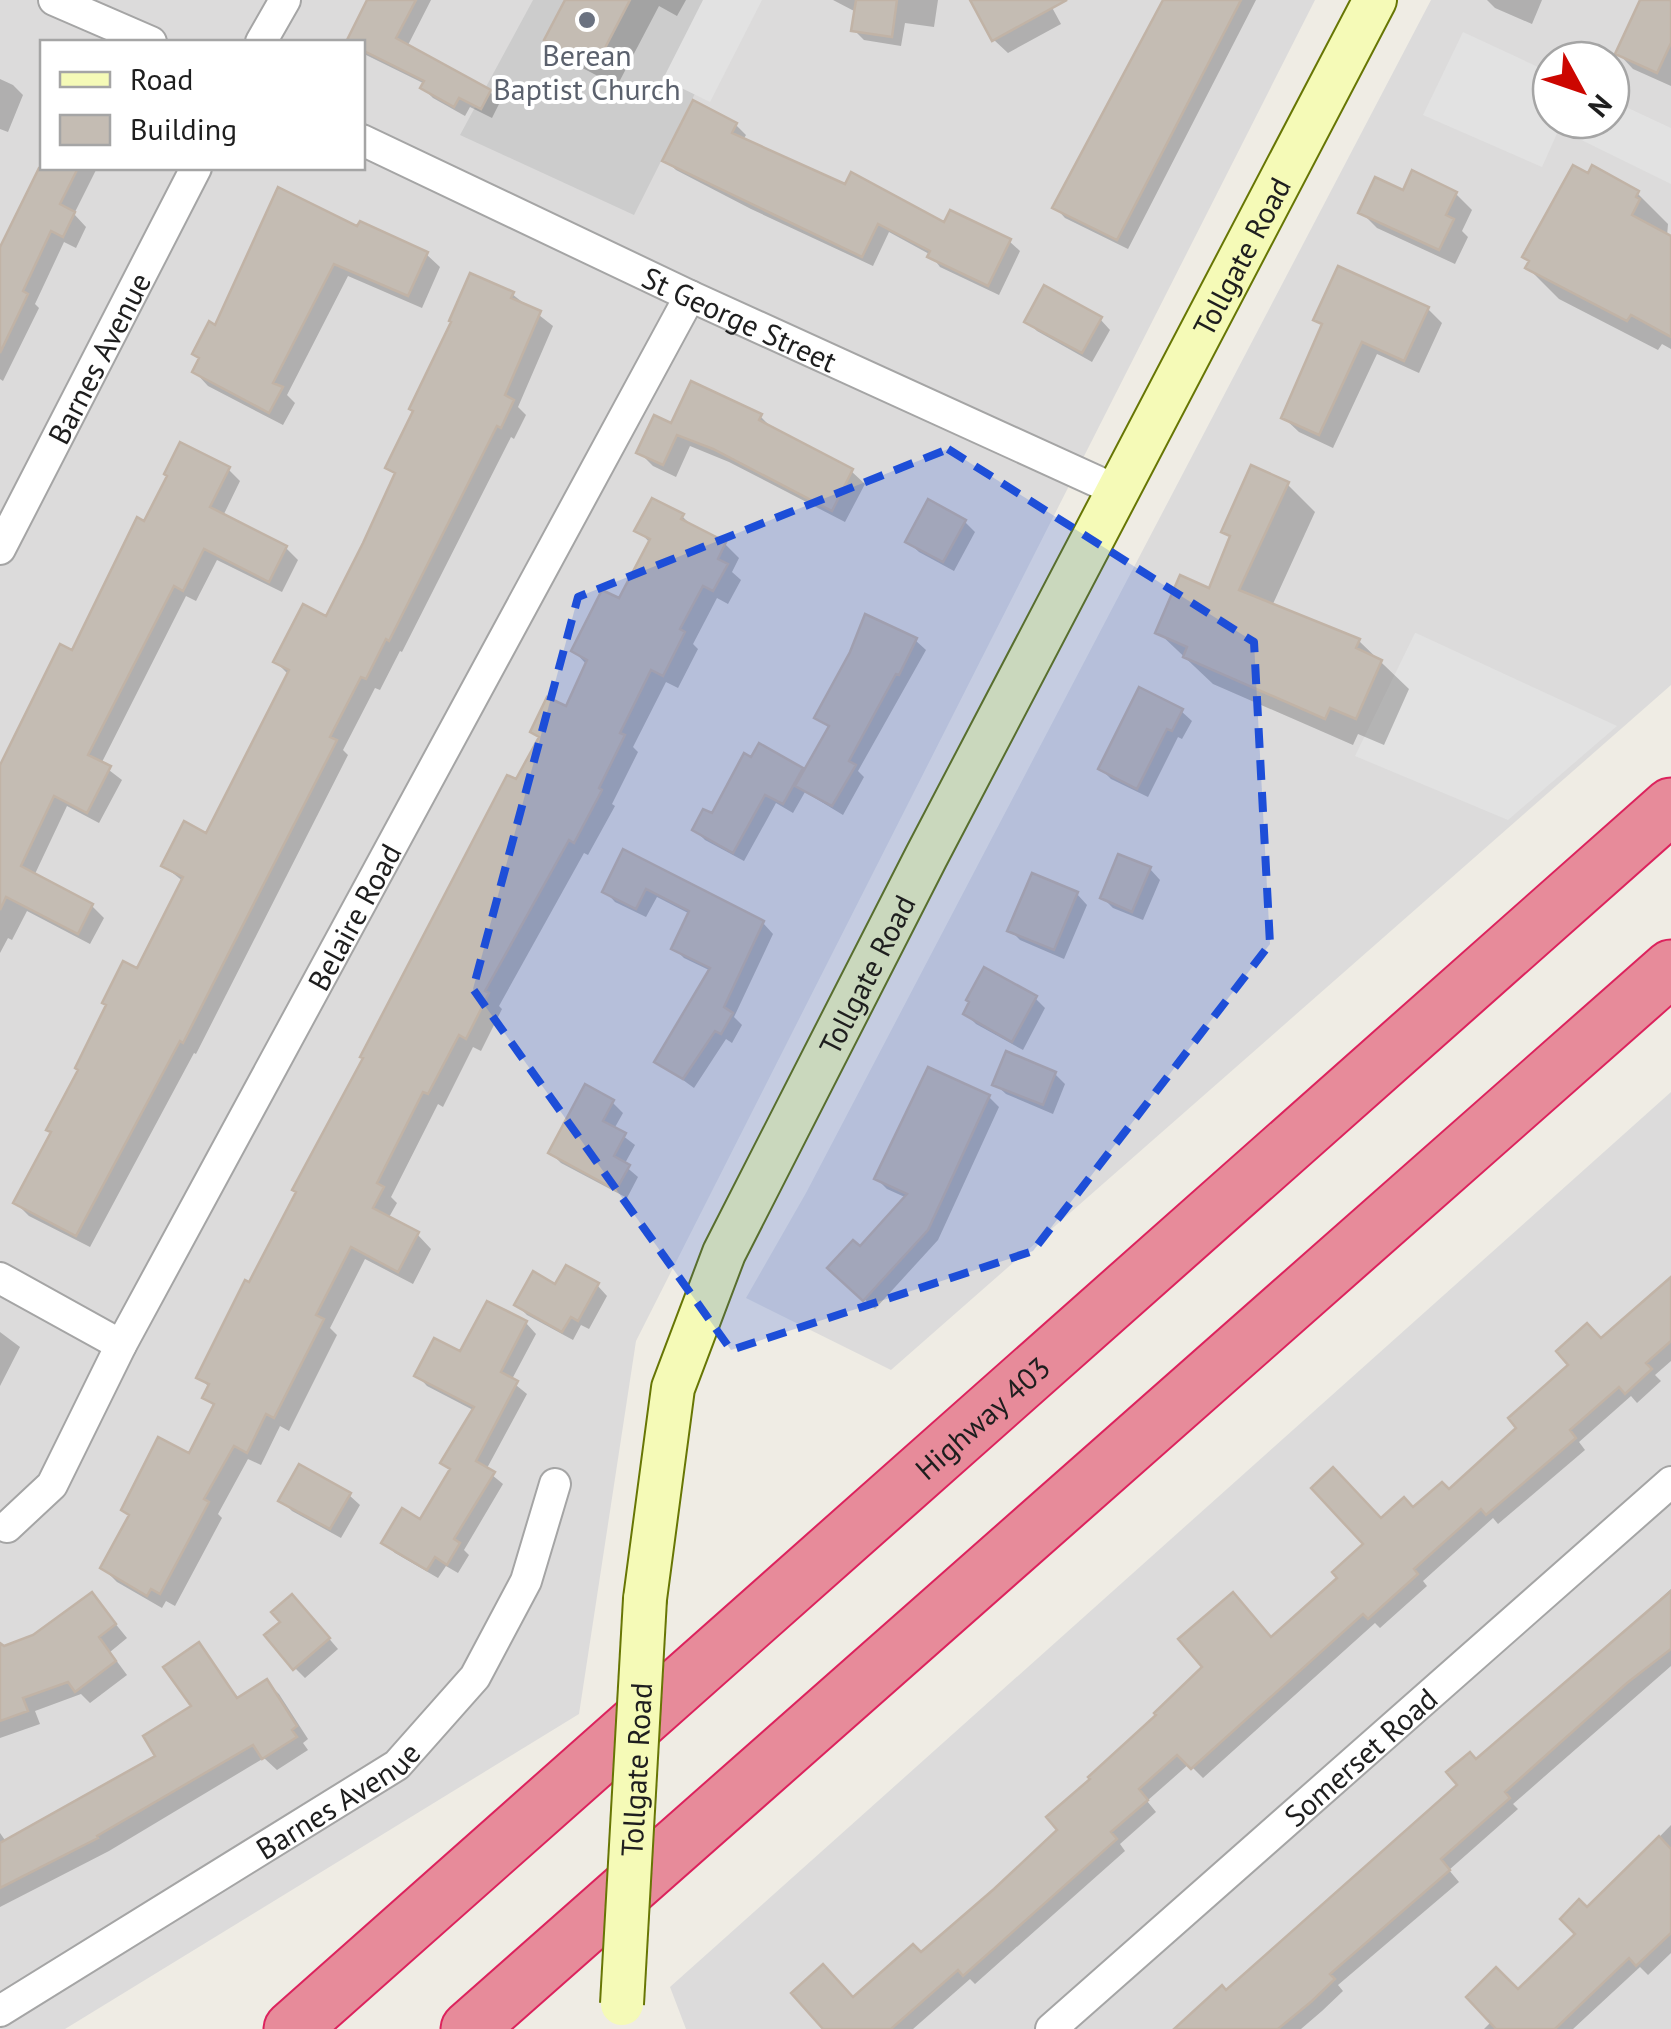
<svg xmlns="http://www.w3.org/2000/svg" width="1671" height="2029" font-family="'PT Sans',sans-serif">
<rect width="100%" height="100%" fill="#efece4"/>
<!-- residential -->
<path fill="#dcdbdb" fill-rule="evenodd" d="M0,0H1315L636,1341L579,1714L65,2029H0ZM42,42H362V168H42Z
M1431,0H1671V685L891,1370L746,1298L806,1193ZM1551,60H1611V120H1551Z
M1671,1092V2029H686L670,1987Z"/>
<!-- religious -->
<path fill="#ccc" d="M533,0H742L634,215L460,135Z"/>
<!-- parking -->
<path fill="#e2e2e2" d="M703,0H762L710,102L663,79Z
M1463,32L1551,73V120H1611V100L1671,128V184L1559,129L1542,167L1423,115Z
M1415,633H1416L1617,726L1508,820L1355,756Z"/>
<!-- shadow -->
<path fill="#0003" d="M371,0H431L407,47L490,92L500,102L492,118L470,107L465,116L433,98L423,88L425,84L362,53V42H350Z
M568,0H686L677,16L659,6L617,86L569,61L547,39Z
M833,0H938L934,27L905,23L901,46L864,40L854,30L856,12Z
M972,0H1048L1061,24L1008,53L994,40Z
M1166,0H1256L1128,249L1065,218L1055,207Z
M1487,0H1542L1532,24L1495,8Z
M1649,0H1671V86L1633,69L1618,53Z
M0,79L13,85L23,95L8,132L0,129Z
M736,125L746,135L743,140L846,187L945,225L1009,241L1020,251L999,295L940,267L931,255L889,232L873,266L751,209L676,170L665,160Z
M42,166L97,168L74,214L86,227L76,248L64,242L35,304L39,308L3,381L0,379V253Z
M1637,193L1668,224L1667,236L1671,238V349L1662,344L1658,350L1559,299L1528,268Z
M1404,194H1456L1472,210L1462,231L1468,237L1455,264L1377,228L1361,212Z
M358,230L426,254L440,267L422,308L348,276L287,395L295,403L283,425L208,386L195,372L216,328Z
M512,294L553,326L518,407L526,415L514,439L511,437L402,652L400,651L380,690L375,688L343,750L348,755L196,1054L194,1053L90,1247L29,1216L16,1203L184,882L164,866L208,836L289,675L276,662L328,620L396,476L388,467Z
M1428,309L1442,323L1419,373L1377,354L1333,448L1299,432L1284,418L1324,327L1316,319Z
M1100,319L1110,330L1092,362L1037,331L1027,321Z
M760,416L774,430L851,471L865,484L845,522L729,462L690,446L676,477L653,466L639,452L672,426Z
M228,469L240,481L223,516L286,548L298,560L282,592L217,560L196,601L186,596L101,764L122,780L99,823L67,806L34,876L92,906L104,918L90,944L27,911L12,940L8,938L0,953V770L73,654L145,524Z
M1287,484L1315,512L1272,606L1359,641L1409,689L1384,745L1358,734L1353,745L1213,684L1158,632L1210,591L1231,538L1224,531Z
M682,516L694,528L725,544L739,558L732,572L741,580L728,604L717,598L693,644L698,649L678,688L666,682L633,747L638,752L612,804L615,806L588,855L584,853L499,1006L502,1009L481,1051L473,1047L443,1107L438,1104L391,1197L397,1203L388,1219L417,1234L431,1249L413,1284L365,1259L330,1328L337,1335L289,1431L280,1426L261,1465L248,1459L218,1514L222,1518L175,1606L166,1601L162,1608L117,1582L103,1568L131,1517L124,1510L190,1457L215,1407L205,1398L210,1388L199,1377L540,739L533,732L567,710L587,665L574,651L620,602L650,543L638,530Z
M965,522L975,532L954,571L919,552L908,542Z
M915,640L926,650L858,771L864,777L843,815L805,792L793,813L776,803L744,861L705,840L695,830L802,770L805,773L830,729L817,717Z
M1181,711L1192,721L1182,739L1178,737L1148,797L1111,779L1101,769Z
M624,852L763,923L773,934L734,1017L742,1025L732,1043L726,1039L694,1088L657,1061L711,971L684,958L674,948L690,914L657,897L646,917L615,902L605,891Z
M1150,869L1160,880L1143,920L1113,908L1103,898Z
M1077,894L1087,905L1064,959L1020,940L1010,930Z
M1035,998L1045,1008L1023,1050L976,1024L966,1014Z
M1055,1074L1065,1084L1053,1114L1006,1094L995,1084Z
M989,1097L999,1107L938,1240L875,1309L831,1268L860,1249L907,1198L887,1189L877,1179Z
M612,1102L623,1113L614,1129L635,1145L624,1165L638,1177L627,1198L561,1163L551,1153Z
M1671,1280V1361L1655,1375L1661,1381L1637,1403L1631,1396L1579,1442L1585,1450L1498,1524L1493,1518L1423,1581L1427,1586L1380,1628L1375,1623L1203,1778L1189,1764L1147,1801L1156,1812L1120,1844L1125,1851L975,1984L970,1979L913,2029H827L853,2000L921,1955L1340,1579L1381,1522L1414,1510L1449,1492L1520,1429L1602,1341Z
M597,1285L607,1296L589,1329L581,1325L573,1340L527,1315L517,1305L556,1287Z
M526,1323L536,1334L511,1381L527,1394L486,1470L503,1484L464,1550L469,1555L458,1573L446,1566L438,1578L395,1553L384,1543L421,1522L452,1472L443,1463L475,1411L427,1386L417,1375Z
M0,1332L20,1347L0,1386Z
M349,1495L360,1505L341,1538L292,1511L282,1501Z
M1671,1589V1666L1513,1804L1518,1809L1449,1870L1459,1882L1338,1985L1343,1991L1322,2011L1301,2029H1175L1227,1993L1461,1785L1477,1762L1662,1602L1660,1599Z
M92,1595L127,1638L110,1652L127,1675L90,1703L81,1694L35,1711L40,1724L0,1738V1650L34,1638Z
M302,1607L338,1649L305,1678L295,1668L283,1622Z
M198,1646L240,1700L266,1682L279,1694L308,1739L303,1743L308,1750L277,1770L264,1758L109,1851L0,1907V1833L7,1843L159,1757L195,1707Z
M1671,1825V1953L1648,1975L1640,1967L1573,2029H1484L1579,1934L1587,1911Z"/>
<!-- building -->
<path fill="#c4bcb3" stroke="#c1b3a6" stroke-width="2.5" d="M367,0H416L396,38L491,90L481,109L459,98L454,107L420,88L424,81L362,50V42H346Z
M565,0H630L595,67L544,40Z
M856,0H897L892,37L851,31Z
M970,0H1067L992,41Z
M1163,0H1241L1117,240L1052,208Z
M1640,0H1671V43L1657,73L1615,54Z
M693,100L737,123L732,133L845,184L851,172L944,222L950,210L1011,239L988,286L927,257L930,251L878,224L862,257L662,161Z
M1573,165L1588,173L1592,165L1639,191L1636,197L1640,199L1632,215L1671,236V337L1631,315L1627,321L1525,268L1529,261L1522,257Z
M39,168H78L60,204L75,212L63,237L51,231L23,291L28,294L0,353V247Z
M1412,170L1457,192L1446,215L1454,219L1439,250L1358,213L1375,177L1403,190Z
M278,187L357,226L360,221L428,252L408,296L334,264L273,383L283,387L269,413L192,372L199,358L192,354L209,321L215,325Z
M1338,266L1429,307L1404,361L1362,342L1319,435L1281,418L1322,324L1313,320Z
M470,273L514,292L511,298L541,311L505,395L514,400L501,428L497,426L389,641L386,639L366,679L361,677L330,737L337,740L183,1043L180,1041L76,1236L13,1203L51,1132L46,1130L78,1070L75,1068L106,1005L102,1003L123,961L137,968L183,877L161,866L184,821L206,833L289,670L273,662L303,604L326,616L363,543L395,473L385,468L413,411L409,409L451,322L449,321Z
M1044,285L1102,317L1082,353L1024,322Z
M691,381L762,414L759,420L853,469L832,511L713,449L677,435L663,465L636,453L654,415L671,423Z
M180,442L230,467L210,507L287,546L269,582L204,549L183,591L174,586L88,755L111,766L87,813L54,796L21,866L93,904L78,934L6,897L0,910V765L60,644L72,650L137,517L144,521L167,476L164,474Z
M1251,465L1289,482L1239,590L1360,639L1356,648L1382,660L1356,719L1330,708L1325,719L1183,657L1187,647L1155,633L1180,575L1209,588L1230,536L1221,532Z
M652,498L684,514L681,519L726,542L718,559L728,564L713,591L703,586L680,629L685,632L663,676L651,670L620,733L625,735L599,788L602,790L574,843L569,840L485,991L489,993L466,1039L459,1035L428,1094L423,1092L377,1183L384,1187L373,1208L419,1232L398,1272L351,1247L316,1315L324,1319L274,1418L266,1414L247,1453L234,1446L204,1499L209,1502L160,1594L151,1589L147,1596L100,1568L129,1515L121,1510L158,1437L189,1453L214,1404L202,1398L209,1384L196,1378L245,1280L249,1282L296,1192L292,1190L363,1058L360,1057L507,775L516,779L539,737L530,732L547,697L566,706L587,660L571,651L602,590L619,598L650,539L634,531Z
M928,499L966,520L943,562L905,542Z
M865,614L917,638L899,675L896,674L849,761L856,765L832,806L795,786L829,726L814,718L850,652Z
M1139,687L1183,709L1172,731L1167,729L1137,789L1098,769Z
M759,743L803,768L783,804L765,795L733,853L692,830L703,809L712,813L744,753L751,757Z
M623,849L764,921L724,1007L733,1013L721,1034L715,1031L683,1079L654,1062L710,968L671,949L689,911L646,889L636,909L602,892Z
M1118,854L1151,867L1132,912L1100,898Z
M1032,873L1078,892L1054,950L1007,931Z
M984,967L1037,996L1012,1042L963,1014L969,1002L966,1000Z
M1006,1051L1056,1072L1043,1105L992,1085Z
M928,1067L990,1095L928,1230L863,1301L827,1268L853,1240L860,1246L907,1194L874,1179Z
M585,1084L614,1100L603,1121L626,1133L614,1156L630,1165L616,1190L548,1153Z
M566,1265L599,1283L578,1321L571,1317L562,1332L514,1305L533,1271L555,1284Z
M1671,1277V1341L1646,1363L1652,1369L1625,1394L1619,1387L1570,1430L1576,1438L1486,1515L1481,1509L1414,1569L1418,1574L1368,1619L1363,1614L1191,1769L1177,1755L1139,1789L1148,1800L1111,1832L1117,1839L963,1976L958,1970L891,2029H823L791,1993L823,1964L853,1997L913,1944L921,1952L994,1889L1057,1830L1046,1817L1090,1779L1088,1777L1156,1715L1154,1713L1202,1667L1178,1639L1233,1592L1271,1637L1337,1578L1332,1572L1363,1544L1311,1488L1333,1467L1381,1518L1404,1497L1413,1507L1442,1482L1449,1489L1516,1428L1508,1418L1568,1365L1556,1351L1587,1323L1601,1338Z
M487,1301L527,1321L501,1372L518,1381L476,1461L495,1472L454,1539L460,1543L447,1565L435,1557L427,1570L381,1543L402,1508L420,1519L450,1469L440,1463L474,1407L414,1376L434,1338L460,1351Z
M299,1464L351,1493L330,1529L278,1501Z
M1671,1591V1649L1627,1683L1505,1792L1510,1798L1441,1859L1450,1870L1330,1974L1335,1979L1312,2001L1278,2029H1174L1222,1985L1226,1990L1457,1785L1446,1772L1470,1752L1476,1759Z
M92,1592L116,1624L99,1637L116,1661L75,1692L68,1682L23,1698L28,1711L0,1721V1643L4,1646L33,1635Z
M292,1594L330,1638L293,1670L264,1635L280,1622L271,1612Z
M199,1642L237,1698L267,1679L297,1726L292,1730L297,1737L262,1759L253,1745L97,1836L98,1838L0,1888V1843L155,1756L143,1736L191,1706L163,1667Z
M1659,1836L1671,1849V1933L1636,1966L1629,1958L1555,2029H1496L1466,1997L1496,1967L1518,1989L1575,1934L1560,1919L1579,1899L1587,1907Z"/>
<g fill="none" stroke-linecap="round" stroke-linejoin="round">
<defs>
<g id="street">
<path d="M54,0L151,42"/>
<path d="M261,42L285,0"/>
<path id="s1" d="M362,140L690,296L1118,491"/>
<path id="s2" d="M0,549L196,168"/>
<path d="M0,1278L121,1345"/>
<path id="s3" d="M7,1527L52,1485L121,1345L690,296"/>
<path id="s4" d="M0,2011L397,1765L475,1677L526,1581L555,1484"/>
<path id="s5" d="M1051,2029L1671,1482"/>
</g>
<g id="secondary">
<path id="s6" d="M645,1599L673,1388L724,1253L926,857L1375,0"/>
</g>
<g id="highway">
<path id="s7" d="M292,2029L1671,806"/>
<path d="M469,2029L1671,968"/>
</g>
</defs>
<!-- street casing -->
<use href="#street" stroke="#a5a5a5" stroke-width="34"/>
<!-- secondary casing -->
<use href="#secondary" stroke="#677604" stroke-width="46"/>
<!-- highway casing -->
<use href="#highway" stroke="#dc235d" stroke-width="59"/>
<!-- street -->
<use href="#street" stroke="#fff" stroke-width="30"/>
<!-- secondary -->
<use href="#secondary" stroke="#f5fab7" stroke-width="42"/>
<!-- highway -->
<use href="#highway" stroke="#e78b9a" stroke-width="55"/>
<defs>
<g id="secondary-bridge">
<path id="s8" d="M622,2004L645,1599"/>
</g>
</defs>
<!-- secondary-bridge casing -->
<use href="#secondary-bridge" stroke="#677604" stroke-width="46" stroke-linecap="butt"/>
<!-- secondary-bridge -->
<use href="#secondary-bridge" stroke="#f5fab7" stroke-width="42"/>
</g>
<!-- marked area -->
<path fill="#1d4ed8" fill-opacity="0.2" stroke="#1d4ed8" stroke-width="8" stroke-dasharray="20 12" stroke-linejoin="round" d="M948,449L1254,642L1270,944L1033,1251L731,1350L473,989L578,597Z"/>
<!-- markers -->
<circle fill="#6b7280" stroke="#fff" stroke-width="4" cx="587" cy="20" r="10"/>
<g text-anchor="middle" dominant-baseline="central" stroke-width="8" stroke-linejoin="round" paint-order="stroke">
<!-- worship labels -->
<g font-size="30" fill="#5b616d" stroke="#fff">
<text x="587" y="54">Berean<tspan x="587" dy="34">Baptist Church</tspan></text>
</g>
<!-- street labels -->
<g font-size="30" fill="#1e1e1e" stroke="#fff">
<text stroke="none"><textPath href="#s6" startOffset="1480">Tollgate Road</textPath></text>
<text stroke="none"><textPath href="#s1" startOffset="418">St George Street</textPath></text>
<text stroke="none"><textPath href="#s2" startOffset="215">Barnes Avenue</textPath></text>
<text stroke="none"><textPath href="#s3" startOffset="705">Belaire Road</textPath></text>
<text stroke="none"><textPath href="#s6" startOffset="670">Tollgate Road</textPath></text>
<text stroke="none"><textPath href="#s7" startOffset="922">Highway 403</textPath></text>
<text stroke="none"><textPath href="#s5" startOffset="412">Somerset Road</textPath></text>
<text stroke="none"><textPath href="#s8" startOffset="235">Tollgate Road</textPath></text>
<text stroke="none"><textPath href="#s4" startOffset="398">Barnes Avenue</textPath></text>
</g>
</g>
<!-- legend -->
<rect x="40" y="40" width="325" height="130" fill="#ffffff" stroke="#a5a5a5" stroke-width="2.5"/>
<rect x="60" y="72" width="50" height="15" fill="#f5fab7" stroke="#a5a5a5" stroke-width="2.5"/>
<text x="130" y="90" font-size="30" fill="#1e1e1e">Road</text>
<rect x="60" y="115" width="50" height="30" fill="#c4bcb3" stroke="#a5a5a5" stroke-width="2.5"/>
<text x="130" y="140" font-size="30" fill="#1e1e1e">Building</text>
<!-- north arrow -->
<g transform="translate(1581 90) rotate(130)"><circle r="48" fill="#ffffff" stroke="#a5a5a5" stroke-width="2.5"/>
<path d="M0-8L18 38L0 25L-18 38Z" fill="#cc0600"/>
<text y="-15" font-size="28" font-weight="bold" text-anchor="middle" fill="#1e1e1e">N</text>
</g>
</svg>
